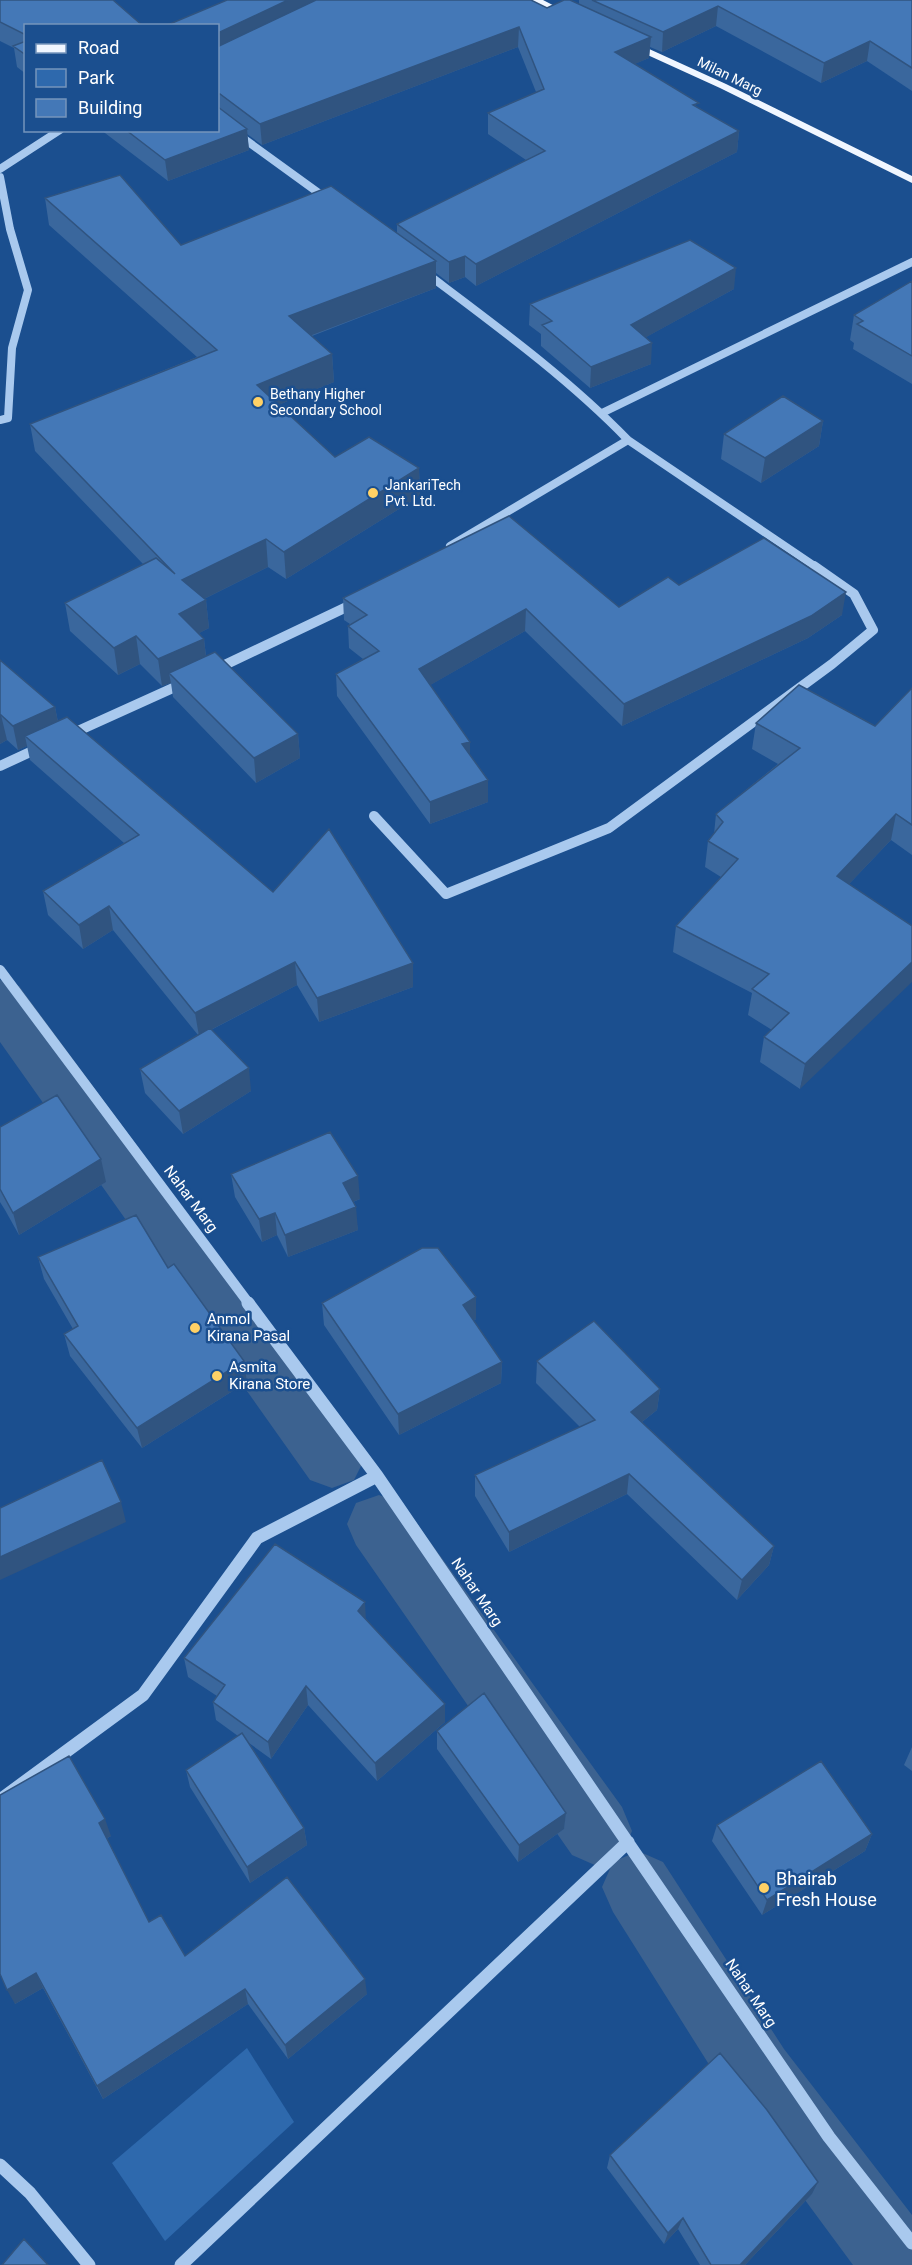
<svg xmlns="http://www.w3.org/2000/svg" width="912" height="2265" font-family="Roboto,sans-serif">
<rect width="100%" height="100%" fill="#1b4f8f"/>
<!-- green -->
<path fill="#2e69ad" d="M247,2048L294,2122L165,2241L112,2163Z"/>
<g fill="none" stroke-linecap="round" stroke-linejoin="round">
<!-- canal -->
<path fill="#3c6290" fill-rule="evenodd" d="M0,980L19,986L354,1440L364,1460L354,1480L332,1488L310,1480L0,1042Z
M379,1495L402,1503L622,1807L632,1831L622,1855L597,1866L572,1855L356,1545L347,1524L356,1503Z
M638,1851L663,1862L784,2049L912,2215V2265H853L732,2101L613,1912L602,1887L613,1862Z"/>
<!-- minor-far2 -->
<path stroke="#a9c9ee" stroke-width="8" d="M218,120L327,199
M0,169L60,130
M0,177L10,229L28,290L12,348L8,418L0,420
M426,273C495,325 568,378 628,440L816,567
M602,413L912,262
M450,546L628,440"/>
<!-- minor-far1 -->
<path stroke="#a9c9ee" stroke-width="10" d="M214,670L355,603
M69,735L184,683
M0,766L41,747
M374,816L446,894L609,828L832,664L873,630L854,594L814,566
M0,970L250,1305"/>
<!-- minor -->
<path stroke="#a9c9ee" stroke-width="13" d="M248,1303L377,1476L829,2137L912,2243
M0,1800L143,1695L257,1538L377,1476
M0,2165L30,2193L89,2265
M181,2265L628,1842"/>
<!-- major -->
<path fill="#f0f6ff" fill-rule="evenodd" d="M530,0H543L572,15L564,17Z
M630,43H636L726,84L912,176V183L720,88L630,47Z"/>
</g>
<!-- wall -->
<path fill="#3a679d" d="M0,0L26,26V74L17,67L14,48L0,41Z
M225,0H531L547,8L579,4V0H912V91L867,61L821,83L716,26L662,52L650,47L649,58L634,64L699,108L739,131L737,152L476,286L465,277L449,283L436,273V288L312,336L332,354L334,382L278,405L335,457L419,468L420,496L286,579L268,567L204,599L206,600L209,628L199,633L204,639L206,656L298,734L300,758L256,783L173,697L171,683L162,686L140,664L118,675L70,631L65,603L143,564L35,451L30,424L197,357L49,225L45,198L181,245L397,233V224L526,160L488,134V113L536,92L518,47L262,145L247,134L249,150L168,181L101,130H218V26L226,1Z
M912,281V384L853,349L854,343L850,340L854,315Z
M734,289L646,337L651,364L590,388L541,346V334L529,325L530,304Z
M823,421L819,446L761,483L721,459L724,434Z
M679,585L842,615L808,638L622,726L525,631L430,685L470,742V755L488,780V802L430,824L337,696L336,674L363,659L349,648L348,626L350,624L344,620L343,598L619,607Z
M0,660L55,707L58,722L273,892L413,963V987L319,1022L297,985L211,1030L251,1091L183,1134L145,1093L140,1069L198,1035L113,930L83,949L48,915L43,891L124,843L30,760L27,746L18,750L7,740L0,744Z
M912,688V855L891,840L849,884L800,1089L760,1062L764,1037L772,1030L748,1015L752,993L673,952L676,926L721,877L705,867L708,841L714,834L716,814L778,764L752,749L756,723L875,726Z
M0,1127L106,1182L19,1235L5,1210L0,1202Z
M231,1174L360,1199L353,1202L358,1230L288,1257L277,1235L262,1242L235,1197Z
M38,1257L168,1268L244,1361L247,1382L142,1448L70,1356L64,1334L73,1329L44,1279Z
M476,1297V1319L473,1321L502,1362L501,1383L399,1435L324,1325L322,1303Z
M537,1361L660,1389L657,1410L642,1422L774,1546L769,1565L737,1600L627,1494L509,1552L475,1496V1475L580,1427L536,1383Z
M366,1619L445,1722L377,1781L308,1705L271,1759L249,1743L304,1828L307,1845L250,1883L190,1787L186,1770L238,1736L216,1720L213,1702L217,1696L188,1677L184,1658Z
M437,1731L566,1813L564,1829L518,1862L437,1749Z
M912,1747V1771L904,1765Z
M0,1795L111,1836L106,1839L149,1922L185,1956L367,1994L288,2059L248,2004L103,2099L43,1988L15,2004Z
M717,1825L872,1834L865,1851L762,1915L712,1841Z
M610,2155L818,2182L812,2194L745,2265H700L678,2229L664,2244L607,2168Z"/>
<!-- shaded-wall -->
<path fill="#305480" d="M288,0H332L218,55V33Z
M718,6L716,26L662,52L663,32Z
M519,27L518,47L262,145L260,124Z
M651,37L649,58L614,73L615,52Z
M870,41L867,61L821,83L824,63Z
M247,129L249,150L168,181L165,160Z
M739,131L737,152L476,286V264Z
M465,256V277L449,283V262Z
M436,261V288L291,343L289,316Z
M736,268L734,289L630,346L631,325Z
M652,343L651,364L590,388L591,367Z
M332,354L334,382L259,413L257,385Z
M823,421L819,446L761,483L765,458Z
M419,468L420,496L286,579L284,552Z
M266,539L268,567L186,608L182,580Z
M846,592L842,615L808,638L622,726L624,704Z
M206,600L209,628L182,642L179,614Z
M526,609L525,631L420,691L419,669Z
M136,636L140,664L118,675L114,648Z
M204,639L207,666L169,673L171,683L162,686L158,659Z
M55,707L60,732L25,736L27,746L18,750L13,726Z
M1,715L7,740L0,744V716Z
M298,734L300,758L256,783L254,758Z
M470,742V763L462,744Z
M488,780V802L430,824V802Z
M896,814L891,840L832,902L837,876Z
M109,906L113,930L83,949L79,925Z
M295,962L297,985L199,1036L195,1013Z
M912,962V982L800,1089L805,1064Z
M413,963V987L319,1022L317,998Z
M249,1068L251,1091L183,1134L179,1111Z
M101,1159L106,1182L19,1235L13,1213Z
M358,1176L360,1199L345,1205L343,1183Z
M356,1207L358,1230L288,1257L285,1235Z
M275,1213L277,1235L262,1242L259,1219Z
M476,1297V1319L462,1327L463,1305Z
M244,1361L247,1382L142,1448L137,1428Z
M502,1362L501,1383L399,1435L398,1414Z
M660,1389L657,1410L628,1433L631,1412Z
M629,1474L627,1494L509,1552V1532Z
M121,1502L126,1522L0,1580V1557Z
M774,1546L769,1565L737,1600L742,1580Z
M365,1602L366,1621L358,1611Z
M306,1686L308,1705L271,1759L268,1742Z
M445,1704V1722L377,1781L375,1763Z
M566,1813L564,1829L518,1862L519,1845Z
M105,1819L111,1836L104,1840L99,1823Z
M304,1828L307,1845L250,1883L247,1867Z
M872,1834L865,1851L762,1915L767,1900Z
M36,1973L43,1988L15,2004L7,1990Z
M365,1979L367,1994L288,2059L285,2045Z
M245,1989L248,2004L103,2099L97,2086Z
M818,2182L812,2194L745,2265H740Z
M683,2218L678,2229L664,2244L668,2233Z"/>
<!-- building -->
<path fill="#4478b7" stroke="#305480" stroke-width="1.5" d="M0,0H113L143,26H26V35L0,22Z
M227,0H288L218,33V26H165Z
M316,0H531L547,8L564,0H570L651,37L615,52L699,103L693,105L739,131L476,264L465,256L449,262L397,224L545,151L488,113L544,89L519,27L260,124L220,94H218V45L219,46Z
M592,0H912V68L870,41L824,63L718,6L663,32Z
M26,41V55L13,46Z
M218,107L247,129L165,160L126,130H218Z
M120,175L181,245L331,186L436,261L289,316L332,354L257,385L335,457L369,437L419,468L284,552L266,539L182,580L206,600L179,614L204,639L158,659L136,636L114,648L65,603L156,558L175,574L30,424L217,350L45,198Z
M690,240L736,268L631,325L652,343L591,367L542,325L552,321L530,304Z
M912,281V356L857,324L863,321L854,315Z
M783,396L823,421L765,458L724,434Z
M509,516L619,607L668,577L679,585L764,538L846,592L811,616L624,704L526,609L419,669L470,742L462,744L488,780L430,802L336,674L379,651L348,626L367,615L343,598Z
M215,652L298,734L254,758L169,673Z
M0,660L55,707L13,726L1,715L0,716Z
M799,685L875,726L912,688V825L896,814L837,876L912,926V962L805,1064L764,1037L789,1013L752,989L769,974L676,926L738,859L708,841L723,822L716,814L800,748L756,723Z
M67,717L273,892L329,829L413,963L317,998L295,962L195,1013L109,906L79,925L43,891L139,835L25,736Z
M210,1028L249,1068L179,1111L140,1069Z
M57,1095L101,1159L13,1213L0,1189V1127Z
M330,1132L358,1176L343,1183L356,1207L285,1235L275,1213L259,1219L231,1174Z
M136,1215L168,1268L174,1264L244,1361L137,1428L64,1334L78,1326L38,1257Z
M422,1248H438L476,1297L463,1305L502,1362L398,1414L322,1303Z
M594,1321L660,1389L631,1412L774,1546L742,1580L629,1474L509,1532L475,1475L595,1420L537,1361Z
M102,1460L121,1502L0,1557V1508Z
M275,1544L365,1602L358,1611L445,1704L375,1763L306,1686L268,1742L213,1702L225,1685L184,1658Z
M484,1693L566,1813L519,1845L437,1731Z
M242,1733L304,1828L247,1867L186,1770Z
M69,1756L105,1819L99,1823L149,1922L161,1915L185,1956L287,1877L365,1979L285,2045L245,1989L97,2086L36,1973L7,1990L0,1974V1795Z
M821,1761L872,1834L767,1900L717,1825Z
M720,2053L767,2110L818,2182L740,2265H711L683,2218L668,2233L610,2155Z
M24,2239L48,2265H2Z"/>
<!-- markers -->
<g fill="#ffd166" stroke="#1b4f8f" stroke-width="2">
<circle cx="258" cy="402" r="6"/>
<circle cx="373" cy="493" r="6"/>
<circle cx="195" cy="1328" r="6"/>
<circle cx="217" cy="1376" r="6"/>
<circle cx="764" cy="1888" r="6"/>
</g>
<g text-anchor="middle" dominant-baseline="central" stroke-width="5" stroke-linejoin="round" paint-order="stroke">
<!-- far-street labels -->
<g font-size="14" fill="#fff" stroke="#1b4f8f">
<text transform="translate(730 76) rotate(26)">Milan Marg</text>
</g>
<!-- far-poi labels -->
<g font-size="14" fill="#fff" stroke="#1b4f8f" text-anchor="start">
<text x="270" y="394">Bethany Higher<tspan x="270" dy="16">Secondary School</tspan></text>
<text x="385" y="485">JankariTech<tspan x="385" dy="16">Pvt. Ltd.</tspan></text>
</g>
<!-- street labels -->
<g font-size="15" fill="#fff" stroke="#1b4f8f">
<text transform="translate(191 1199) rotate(53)">Nahar Marg</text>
<text transform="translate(477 1592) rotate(56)">Nahar Marg</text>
<text transform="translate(751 1993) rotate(56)">Nahar Marg</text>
</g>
<!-- poi labels -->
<g font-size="15" fill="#fff" stroke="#1b4f8f" text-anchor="start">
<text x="207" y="1319">Anmol<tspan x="207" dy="17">Kirana Pasal</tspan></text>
<text x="229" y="1367">Asmita<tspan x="229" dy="17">Kirana Store</tspan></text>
</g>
<!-- near-poi labels -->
<g font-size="18" fill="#fff" stroke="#1b4f8f" text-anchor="start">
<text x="776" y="1878">Bhairab<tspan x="776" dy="21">Fresh House</tspan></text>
</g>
</g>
<!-- legend -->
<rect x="24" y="24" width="195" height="108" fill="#1b4f8f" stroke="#7695bc" stroke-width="1.5"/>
<rect x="36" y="44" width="30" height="9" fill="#f0f6ff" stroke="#7695bc" stroke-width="1.5"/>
<text x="78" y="54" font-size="18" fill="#ffffff">Road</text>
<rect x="36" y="69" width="30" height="18" fill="#2e69ad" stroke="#7695bc" stroke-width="1.5"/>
<text x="78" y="84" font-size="18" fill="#ffffff">Park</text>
<rect x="36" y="99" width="30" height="18" fill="#4478b7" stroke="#7695bc" stroke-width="1.5"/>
<text x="78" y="114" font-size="18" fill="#ffffff">Building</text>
</svg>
